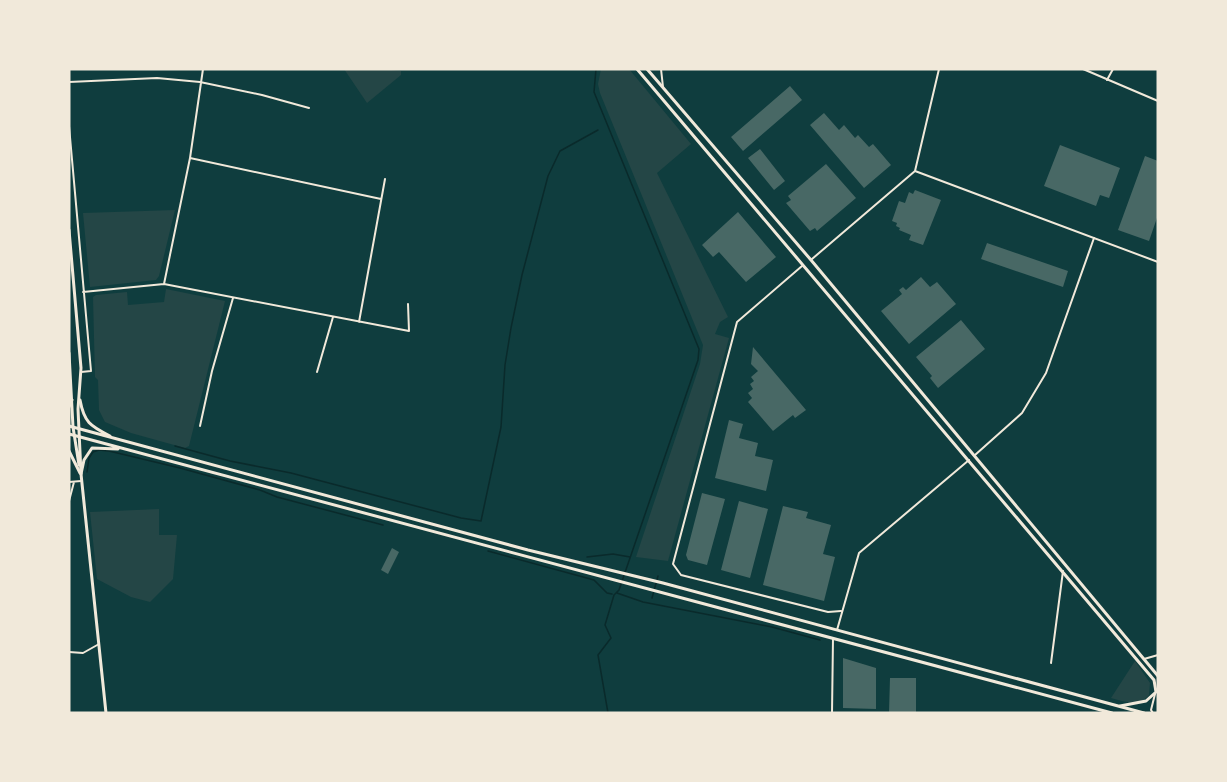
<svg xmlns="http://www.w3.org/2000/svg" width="1227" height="782" font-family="Poppins,sans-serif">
<rect width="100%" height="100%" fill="#0f3d3e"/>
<!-- green -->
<path fill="#244646" d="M344,69H383L401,71V75L367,103Z
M601,69H629L691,144L657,173L728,317L720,322L715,334L729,338L668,561L636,557L700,364L703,345L600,93L598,84Z
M175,210L159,276L156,280L90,287L83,213Z
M166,289L225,301L189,446L185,448L131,433L105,422L99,410L98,380L95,377L93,297L96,295L127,292L128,305L164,302Z
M159,509V535H177L173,579L150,602L131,597L97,579L90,512Z
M1135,661L1150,683L1149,695C1139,707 1124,702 1111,698Z"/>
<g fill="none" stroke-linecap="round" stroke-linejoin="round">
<!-- stream -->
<path stroke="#0a2a2b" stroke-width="1.5" d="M596,69L594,92L699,349L698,360L619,590L614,595L605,625L611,638L598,655L608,713
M175,446L230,461L291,473L461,518L481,521L501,427L505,365L511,328L522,275L548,176L560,151L598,130
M87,472L89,458L93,452L99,450L109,451L180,468L260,490L277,497L383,525
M488,551L594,580L607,593L612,594
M587,557L613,554L630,557
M617,593L643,602L772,627L820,640
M652,598L658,576"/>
</g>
<!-- building -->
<path fill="#486865" d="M790,86L802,100L743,151L731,137Z
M824,113L839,130L844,125L855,138L858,135L869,147L873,144L891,165L864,188L810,125Z
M1060,145L1120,168L1109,198L1100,195L1096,206L1044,186Z
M760,149L785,181L774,190L748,158Z
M1145,156L1158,161V215L1149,241L1118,230Z
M826,164L856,198L817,231L815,228L810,231L786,203L791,200L788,196Z
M915,190L941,200L923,245L909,240L911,235L899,230L900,228L896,226L897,223L892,221L899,201L905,203L909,192L913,194Z
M738,212L776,257L746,282L719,252L713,257L702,245Z
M987,243L1068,271L1063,287L981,259Z
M921,277L930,287L937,282L956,304L909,344L881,311L902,294L899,290L903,287L906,290Z
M961,320L985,349L938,388L930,378L932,376L916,357Z
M753,347L806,410L795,418L793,415L773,431L748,402L752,398L748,393L753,389L750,384L754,381L751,377L758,371L751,364Z
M729,420L743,424L739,438L758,443L755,456L773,460L766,491L715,478Z
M702,493L725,499L707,565L688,560L686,555Z
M739,501L768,509L750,578L721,570Z
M783,506L808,512L806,518L831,525L823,554L835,557L824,601L763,585Z
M392,548L399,552L388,574L381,570Z
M843,658L876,668V709L843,708Z
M890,678H916V713H889Z"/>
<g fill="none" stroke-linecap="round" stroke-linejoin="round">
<!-- minor -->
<path stroke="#f1e9da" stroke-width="2" d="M1083,69L1158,101
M69,82L157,78L200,82L262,95L309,108
M69,126L91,371L81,372
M190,158L203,69
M802,266L737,322L673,564L681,575L828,612L841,611
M164,284L190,158L381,199
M83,292L164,284L409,331L408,304
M359,322L385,179
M317,372L333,317
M200,426L212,371L233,298
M975,455L1022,413L1046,373L1094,238
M69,482L81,481
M69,501L74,482
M837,630L859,553L969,460
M69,652L83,653L99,644
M1144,659L1158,655
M1051,663L1063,571"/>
<!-- tertiary -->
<path stroke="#f1e9da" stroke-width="2" d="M661,69L663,87
M1107,80L1113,69
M915,171L1158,262
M812,259L915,171L939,69
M832,713L833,638
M1153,713L1151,710L1155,694
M1157,713L1158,712"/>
<!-- secondary -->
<path stroke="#f1e9da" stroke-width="3" d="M69,230L81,368L78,409L81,474L106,713
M69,353L73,427L79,465"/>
<!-- primary -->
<path stroke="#f1e9da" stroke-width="3" d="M637,69L1154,680L1156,692L1146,701L1120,706
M647,69L811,260L1158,676"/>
<!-- trunk -->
<path stroke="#f1e9da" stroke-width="3" d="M80,400C84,422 90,426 110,436
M69,407L72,400
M69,426L528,550L663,583L1144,713
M69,434L1112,713
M69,451L80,473
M81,474L84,460L92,448L118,449"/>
</g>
<!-- border -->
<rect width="1227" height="782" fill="none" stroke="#f1e9da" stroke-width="141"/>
</svg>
